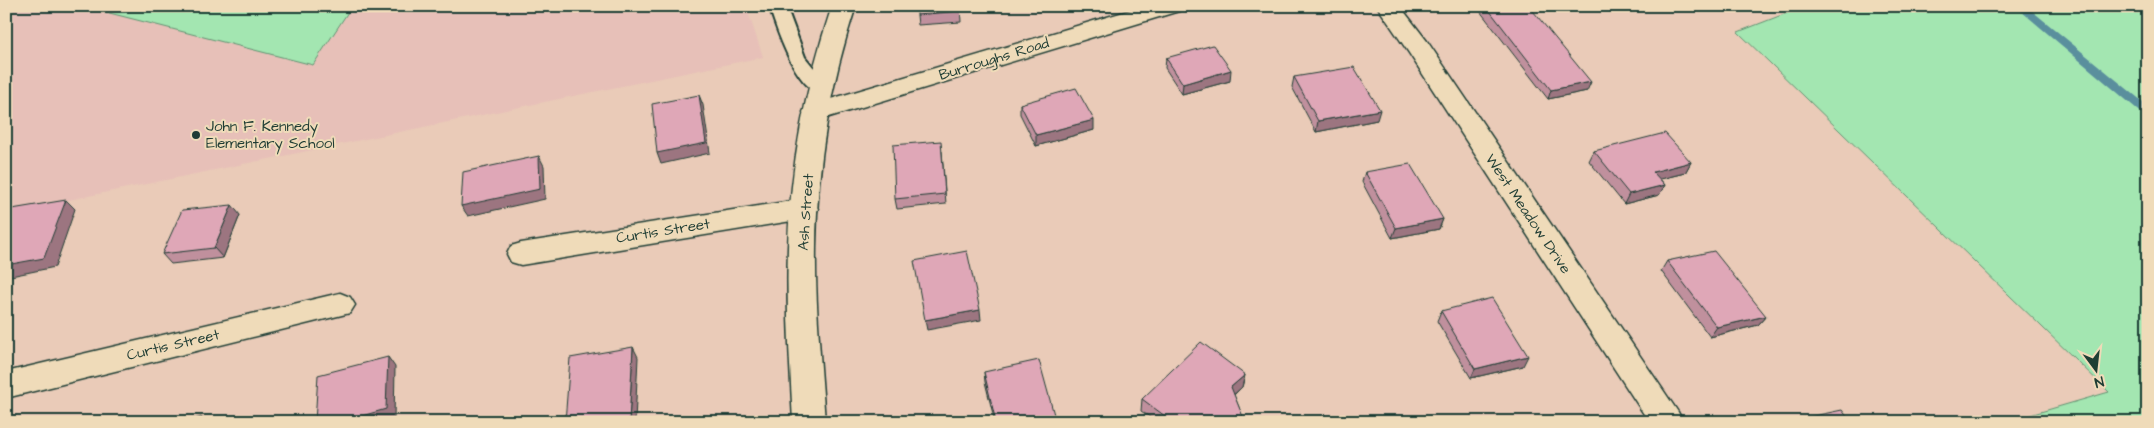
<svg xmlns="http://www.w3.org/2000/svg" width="2154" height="428" font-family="'Architects Daughter',sans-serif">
<rect width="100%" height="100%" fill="#eacbb8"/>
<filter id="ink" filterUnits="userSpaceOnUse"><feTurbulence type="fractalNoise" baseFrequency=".02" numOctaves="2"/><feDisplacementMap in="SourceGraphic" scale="10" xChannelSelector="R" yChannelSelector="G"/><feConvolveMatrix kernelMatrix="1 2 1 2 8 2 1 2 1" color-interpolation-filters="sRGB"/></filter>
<g filter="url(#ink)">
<!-- built -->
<path fill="#e7c0b8" d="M6,6H746L763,57L6,213Z"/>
<!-- green -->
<path fill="#a3e6b1" stroke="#619272" d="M82,6H352L313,65Z
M1805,6H2148V422H2006L2109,392L1738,32Z"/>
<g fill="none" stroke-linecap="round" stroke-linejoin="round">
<!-- stream -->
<path fill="#5a8f9d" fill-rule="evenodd" d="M2015,6H2026L2148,106V116L2144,115Z"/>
<defs>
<path id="lane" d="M769,6H786L805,57L827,84L830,88L827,92C799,100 776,27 769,6Z"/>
<path id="street" d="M1144,6H1182L1179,11L816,121L807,118L803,112L807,106Z
M1377,6H1400L1427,41L1678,412L1683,422H1649L1409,53Z
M804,199L814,202L818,209L814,216L804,219L521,265L511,262L507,254L511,246L521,243Z
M340,293L350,297L355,305L350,313L6,398V372Z"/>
<path id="secondary" d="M832,6H856C830,84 817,165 816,246C815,305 821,363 825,422H793C790,364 786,306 788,248C790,165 806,84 832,6Z"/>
</defs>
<!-- lane casing -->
<use href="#lane" stroke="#1f3d34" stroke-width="4"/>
<!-- street casing -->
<use href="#street" stroke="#1f3d34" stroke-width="3"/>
<!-- secondary casing -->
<use href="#secondary" stroke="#1f3d34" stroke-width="3"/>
<!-- lane -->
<use href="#lane" fill="#efdbb9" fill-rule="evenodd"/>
<!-- street -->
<use href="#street" fill="#efdbb9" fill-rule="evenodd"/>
<!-- secondary -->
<use href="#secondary" fill="#efdbb9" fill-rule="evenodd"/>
</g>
<!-- wall -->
<path fill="#c0909d" stroke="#1f3d34" d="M960,6L961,22L918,25L917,15Z
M1476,6H1529L1587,91L1548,99Z
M1166,58L1230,81L1182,94L1165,68Z
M1294,77L1377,120L1316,132L1292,87Z
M1020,104L1094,130L1036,146L1020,114Z
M942,151L946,204L897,209L895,199Z
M1594,151L1691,162L1685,173L1660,179L1665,185L1659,195L1624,204L1589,161Z
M1365,172L1443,219L1439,229L1392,238L1362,182Z
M240,215L223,258L171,264L162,254Z
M1667,261L1766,316L1758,325L1710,337L1661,271Z
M1441,311L1523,366L1471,378L1437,321Z
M984,372L1056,422H995L985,382Z
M1245,375L1242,387L1234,395L1245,422H1157L1141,411L1142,399Z"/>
<!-- shaded-wall -->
<path fill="#9c7580" stroke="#1f3d34" d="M1231,70L1230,81L1182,94L1183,84Z
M1591,82L1587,91L1548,99L1551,90Z
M699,95L703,105L710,153L661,164L657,153Z
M1380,110L1377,120L1316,132L1318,121Z
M1094,120V130L1036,146V135Z
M539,156L544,166L545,199L468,216L461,206Z
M1691,162L1685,173L1648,182L1653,172Z
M1665,185L1659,195L1624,204L1629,194Z
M66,200L75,209L55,267L6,277V265Z
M232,205L240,215L223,258L214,248Z
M1443,219L1439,229L1392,238L1396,228Z
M980,310L981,320L927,330L925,320Z
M1766,316L1758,325L1710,337L1717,327Z
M633,347L638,357L635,422H629Z
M1528,356L1523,366L1471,378L1475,369Z
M388,357L395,367L394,419L384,422H341Z
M1245,375L1242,387L1229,399L1231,387Z
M201,417L207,422H201Z"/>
<!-- building -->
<path fill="#dfa7b7" stroke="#1f3d34" d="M917,6H960V11L917,15Z
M1486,6H1529L1591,82L1551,90Z
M1213,45L1231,70L1183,84L1166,58Z
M1354,67L1380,110L1318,121L1294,77Z
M1076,88L1094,120L1036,135L1020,104Z
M699,95L706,143L657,153L652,104Z
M1665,133L1691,162L1653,172L1665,185L1629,194L1594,151Z
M941,141L945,194L895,199L893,145Z
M539,156L540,189L461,206L463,172Z
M1410,164L1443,219L1396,228L1365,172Z
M66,200L44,258L6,265V210Z
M232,205L214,248L162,254L182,210Z
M967,251L980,310L925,320L914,261Z
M1714,251L1766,316L1717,327L1667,261Z
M1492,298L1528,356L1475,369L1441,311Z
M1201,342L1245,375L1231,387L1245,422H1173L1142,399Z
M633,347L629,422H565L570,358Z
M388,357L386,409L341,422H315L318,375Z
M1039,360L1056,422H996L984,372Z
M1842,410L1851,422H1790V421Z
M201,417V422H185Z"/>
</g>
<!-- markers -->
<circle fill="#1f3d34" stroke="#efdbb9" stroke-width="2" cx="196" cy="135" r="5"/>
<g text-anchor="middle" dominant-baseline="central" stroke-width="4" stroke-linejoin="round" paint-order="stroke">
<!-- street labels -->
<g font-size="15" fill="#1f3d34" stroke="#efdbb9">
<text transform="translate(994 59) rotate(-17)">Burroughs Road</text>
<text transform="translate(806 212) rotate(-86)">Ash Street</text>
<text transform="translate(1528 214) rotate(56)">West Meadow Drive</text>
<text transform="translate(663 231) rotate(-9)">Curtis Street</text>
<text transform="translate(173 345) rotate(-13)">Curtis Street</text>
</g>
<!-- poi labels -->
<g font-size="15" fill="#1f3d34" stroke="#efdbb9" text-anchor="start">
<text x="206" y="126">John F. Kennedy<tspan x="206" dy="17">Elementary School</tspan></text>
</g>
</g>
<!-- margin -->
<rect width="2154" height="428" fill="none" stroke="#efdbb9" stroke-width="25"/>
<rect x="12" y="12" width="2129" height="403" fill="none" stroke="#1f3d34" stroke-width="2" filter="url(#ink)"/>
<!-- north arrow -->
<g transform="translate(2096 370) rotate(165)" stroke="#efdbb9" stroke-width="4" paint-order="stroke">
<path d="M0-4L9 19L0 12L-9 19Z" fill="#1f3d34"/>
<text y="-8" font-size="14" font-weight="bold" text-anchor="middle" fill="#1f3d34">N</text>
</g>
</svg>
